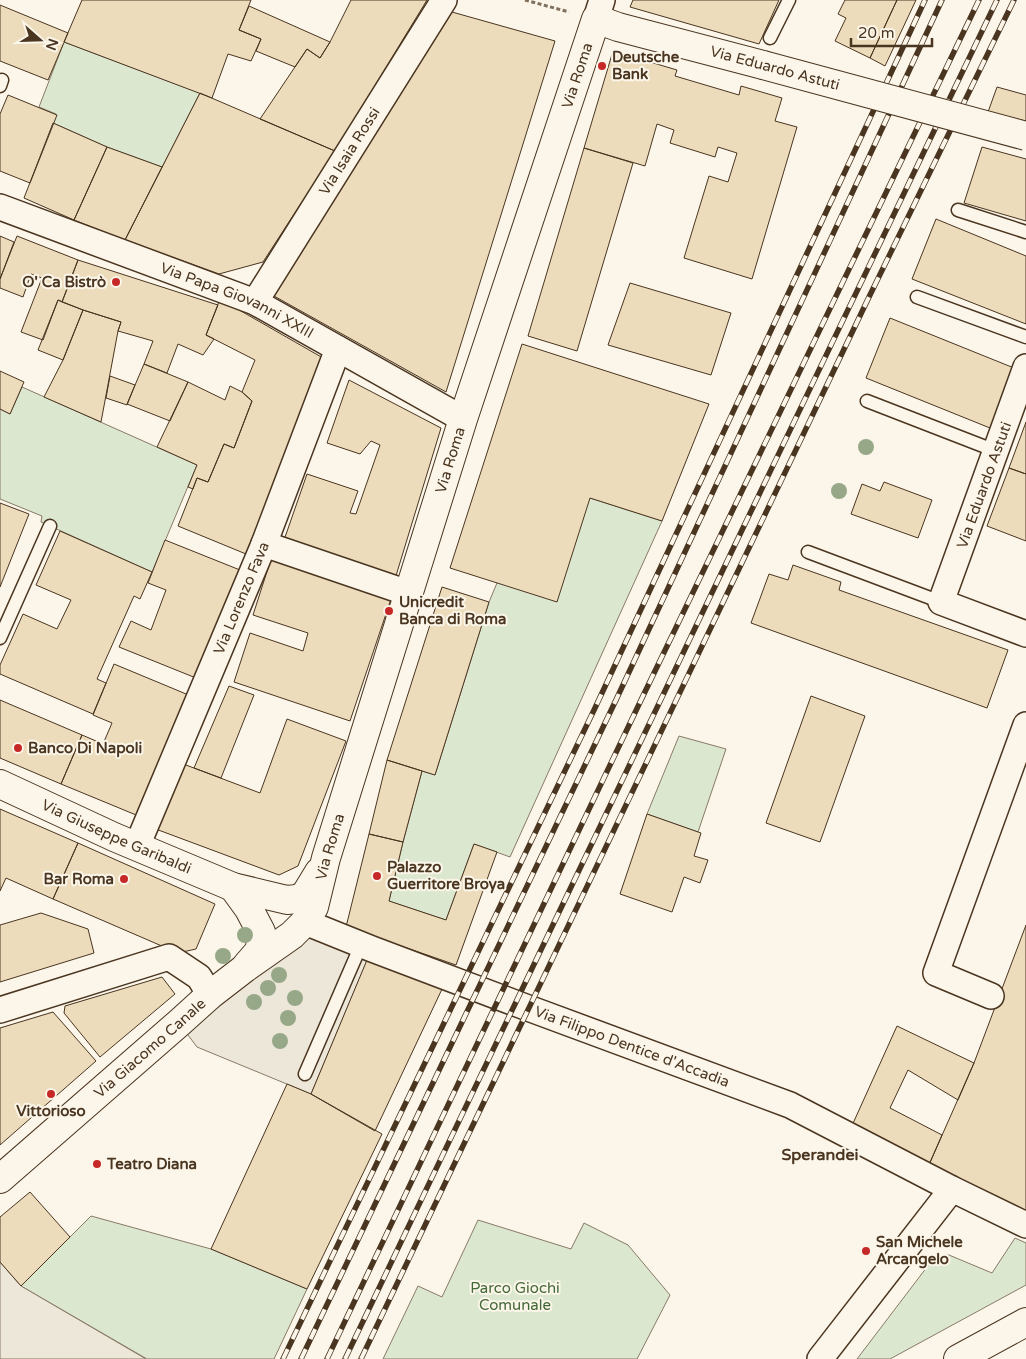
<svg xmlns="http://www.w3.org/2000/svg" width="1026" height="1359" font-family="'Varela Round',sans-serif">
<rect width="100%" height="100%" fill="#fbf6e9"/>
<!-- green -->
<path fill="#dce7d0" stroke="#887966" d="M64,42L200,93L162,167L107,147L53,123L56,114L39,107Z
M22,387L197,465L152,572L41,522L42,516L0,499V409L10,414Z
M590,498L662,521L510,857L474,844L446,920L389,901L403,842L422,771L435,775L489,602L497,583Z
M679,736L726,749L698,832L647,814Z
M91,1216L211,1249L307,1289L274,1359H147L21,1286Z
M478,1220L571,1249L584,1223L628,1245L670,1295L637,1359H383L418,1286L442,1297Z
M1015,1238L1026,1243V1285L890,1359H857L930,1263L940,1256L949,1255L992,1273Z"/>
<!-- parking -->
<path fill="#ede7d9" stroke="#887966" d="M305,922L372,949L311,1094L197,1047L179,1023Z
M0,1262L21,1286L146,1359H0Z"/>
<!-- building -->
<path fill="#ecdcbc" stroke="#4a3520" d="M82,0H251L239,30L261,39L251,61L228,54L212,98L64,42Z
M351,0H427L335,151L260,119L307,49L320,58L330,42Z
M633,0H779L759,44L630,7Z
M845,0H897L870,58L835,41L846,18L838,14Z
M897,0H916L885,66L870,58Z
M0,5L68,33L48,80L0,61Z
M249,6L330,42L320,58L307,49L295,67L256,51L261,39L239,30Z
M452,12L555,41L446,392L274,296Z
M613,51L677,70L675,76L739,95L741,86L782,98L775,121L797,127L752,279L684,258L709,176L728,182L737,153L718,147L715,157L670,143L674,130L657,124L645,166L584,148Z
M997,87L1026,95V121L988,112Z
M200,93L335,151L263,262L219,274L125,240Z
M8,95L57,115L30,183L0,171V114Z
M53,123L107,147L74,220L24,198Z
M107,147L162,167L125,240L74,220Z
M982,147L1026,159V221L964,203Z
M584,148L633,163L577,351L528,336Z
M936,219L1026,256V324L912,279Z
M0,236L14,242L0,279Z
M17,236L78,260L62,302L58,300L43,340L21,332L42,278L31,274L23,297L0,288V279Z
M78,260L218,305L206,335L214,339L203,355L178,344L167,373L144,364L153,341L118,331L121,322L83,310L62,302Z
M630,283L731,313L711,375L608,345Z
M220,299L323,358L246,554L178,526L197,478L208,482L224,444L234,448L252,401L242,392L255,360L206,335Z
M58,300L83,310L63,360L38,350Z
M83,310L121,322L118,331L101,422L44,397L63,360Z
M890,318L1014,368L990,428L866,378Z
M522,344L709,404L662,521L590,498L557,602L450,568Z
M144,364L188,382L170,421L127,404Z
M0,371L24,382L10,414L0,409Z
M110,376L135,385L127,405L106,398Z
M349,380L441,428L395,579L283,543L307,474L358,491L350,513L356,514L380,445L371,441L360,454L327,443Z
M188,382L225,400L230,386L242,392L252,401L234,448L224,444L208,482L197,478L193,489L188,487L197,465L157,447Z
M1026,422V474L1009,468Z
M1009,468L1026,474V541L987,526Z
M884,482L932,500L918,538L851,514L862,484L880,491Z
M0,503L29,514L0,587Z
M60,531L152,572L140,599L134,596L97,679L106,683L93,714L0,674V665L23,614L57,629L71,600L36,585Z
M165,540L240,570L196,678L119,647L131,621L151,630L166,590L148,583Z
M271,559L391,599L350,721L234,682L250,633L303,651L308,633L253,615Z
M793,565L841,582L839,590L1008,650L987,708L751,623L769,574L788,580Z
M442,587L489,602L435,775L387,760Z
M114,664L191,696L141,817L61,784L82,735L103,744L112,723L93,715Z
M229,686L254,695L221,778L194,768Z
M811,696L865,716L820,842L766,823Z
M0,700L82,735L61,784L0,758Z
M287,719L346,741L298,866L279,875L153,828L178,762L260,793Z
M387,760L422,771L403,842L369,834Z
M0,809L78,843L53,899L6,878L0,891Z
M647,814L701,833L694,856L708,860L700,883L684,877L672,912L620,894Z
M369,834L403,842L389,901L446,920L474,844L497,852L456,965L346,927Z
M78,843L215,904L196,949L178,953L53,899Z
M41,913L88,929L94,953L0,982V925Z
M1026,925V1219L928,1167L974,1063Z
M367,960L443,987L375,1131L311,1094Z
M162,977L175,994L100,1057L64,1013L65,1006Z
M53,1012L96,1061L0,1145V1028Z
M897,1026L974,1063L958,1100L908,1070L890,1108L942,1135L928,1167L850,1130Z
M287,1084L311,1094L382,1134L307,1289L211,1249Z
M30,1192L70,1237L21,1286L0,1262V1217Z"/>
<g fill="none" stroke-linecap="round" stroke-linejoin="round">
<defs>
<path id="service" d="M770,38L789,0
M0,86L2,80
M958,210L1026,232
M917,297L1026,337
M867,401L996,451
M808,552L941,602
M0,638L50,526
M305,1074L361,945"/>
<g id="minor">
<path d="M596,19L602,0"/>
<path id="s1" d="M0,207L255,302L463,419"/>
<path id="s2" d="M255,302L444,0"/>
<path d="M1026,367L941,602L1026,634"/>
<path d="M264,544L408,593"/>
<path id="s3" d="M137,846L264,544L338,349"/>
<path id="s4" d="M305,922L372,949L528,1008L790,1105L952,1189L1026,1225"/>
<path d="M991,996L936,973L1026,725"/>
<path d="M0,1010L169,957L199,977L210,995"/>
<path d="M820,1359L952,1189"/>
</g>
<g id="tertiary">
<path id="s5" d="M0,784L114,837L233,887L287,900L297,899L305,895L319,872"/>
<path d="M233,887L249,909L261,932L260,950L247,965"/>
<path id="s6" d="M0,1179L179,1023L210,995L245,968L292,935L305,922L314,907L326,858L463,419L596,19L618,27L763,65"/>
</g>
<path id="secondary" d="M958,1359L1026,1322"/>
</defs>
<!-- service casing -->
<use href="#service" stroke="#4a3520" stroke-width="15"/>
<!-- minor casing -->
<use href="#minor" stroke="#4a3520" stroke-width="28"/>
<!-- tertiary casing -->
<use href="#tertiary" stroke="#4a3520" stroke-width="30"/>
<!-- secondary casing -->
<use href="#secondary" stroke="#4a3520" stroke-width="30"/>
<!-- path -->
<path stroke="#7f6f5c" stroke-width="3" stroke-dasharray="4 2.5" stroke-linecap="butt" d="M525,0L569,12"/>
<!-- service -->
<use href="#service" stroke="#fbf6e9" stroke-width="12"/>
<!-- minor -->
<use href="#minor" stroke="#fbf6e9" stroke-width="25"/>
<!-- tertiary -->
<use href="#tertiary" stroke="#fbf6e9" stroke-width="28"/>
<!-- secondary -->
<use href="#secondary" stroke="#fbf6e9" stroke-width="28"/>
<defs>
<path id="rail" d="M283,1359L595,708L925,0
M301,1359L616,700L942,0
M327,1359L642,698L979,0
M345,1359L743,528L997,0
M361,1359L869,297L1014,0"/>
</defs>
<!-- rail casing -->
<use href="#rail" stroke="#4a3520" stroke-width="5.5"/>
<!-- rail -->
<use href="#rail" stroke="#fbf6e9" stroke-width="4" stroke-dasharray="11" stroke-linecap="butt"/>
<defs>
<path id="tertiary-bridge" d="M763,65L1026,136"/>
</defs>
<!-- tertiary-bridge casing -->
<use href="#tertiary-bridge" stroke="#4a3520" stroke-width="30" stroke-linecap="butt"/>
<!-- tertiary-bridge -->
<use href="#tertiary-bridge" stroke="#fbf6e9" stroke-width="28"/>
</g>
<!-- trees -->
<g fill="#96a887">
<circle cx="866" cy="447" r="8"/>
<circle cx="839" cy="491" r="8"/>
<circle cx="245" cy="935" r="8"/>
<circle cx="223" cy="956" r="8"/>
<circle cx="279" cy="975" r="8"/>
<circle cx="268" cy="988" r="8"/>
<circle cx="295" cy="998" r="8"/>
<circle cx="254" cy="1002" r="8"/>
<circle cx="288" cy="1018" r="8"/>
<circle cx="280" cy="1041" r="8"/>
</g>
<!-- markers -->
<g fill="#c62828" stroke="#fbf6e9" stroke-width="2">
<circle cx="602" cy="66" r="5"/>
<circle cx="116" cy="282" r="5"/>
<circle cx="389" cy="611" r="5"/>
<circle cx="18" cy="748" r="5"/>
<circle cx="377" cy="876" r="5"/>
<circle cx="124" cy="879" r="5"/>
<circle cx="51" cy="1094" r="5"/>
<circle cx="97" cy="1164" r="5"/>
<circle cx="866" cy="1251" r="5"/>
</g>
<g text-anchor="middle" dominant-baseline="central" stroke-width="4" stroke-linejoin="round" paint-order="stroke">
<!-- poi labels -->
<g font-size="15" font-weight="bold" fill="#4a3520" stroke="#fbf6e9" text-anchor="start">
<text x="612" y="57">Deutsche<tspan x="612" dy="17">Bank</tspan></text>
<text x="106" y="282" text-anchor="end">O' Ca Bistrò</text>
<text x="399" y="602">Unicredit<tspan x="399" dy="17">Banca di Roma</tspan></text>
<text x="28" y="748">Banco Di Napoli</text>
<text x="387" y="867">Palazzo<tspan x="387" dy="17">Guerritore Broya</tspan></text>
<text x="114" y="879" text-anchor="end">Bar Roma</text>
<text x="51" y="1111" text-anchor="middle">Vittorioso</text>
<text x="107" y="1164">Teatro Diana</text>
<text x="876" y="1242">San Michele<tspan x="876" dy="17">Arcangelo</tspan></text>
</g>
<!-- street labels -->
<g font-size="15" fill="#4a3520" stroke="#fbf6e9">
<text transform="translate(775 68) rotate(15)">Via Eduardo Astuti</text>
<text stroke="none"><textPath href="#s6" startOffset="1289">Via Roma</textPath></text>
<text stroke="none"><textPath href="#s2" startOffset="178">Via Isaia Rossi</textPath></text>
<text stroke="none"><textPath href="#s1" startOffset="255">Via Papa Giovanni XXIII</textPath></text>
<text stroke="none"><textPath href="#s6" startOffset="884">Via Roma</textPath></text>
<text transform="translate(984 485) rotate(-70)">Via Eduardo Astuti</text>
<text stroke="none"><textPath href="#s3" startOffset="269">Via Lorenzo Fava</textPath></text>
<text stroke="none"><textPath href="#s5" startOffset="128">Via Giuseppe Garibaldi</textPath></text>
<text stroke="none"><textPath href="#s6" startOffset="479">Via Roma</textPath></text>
<text stroke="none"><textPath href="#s4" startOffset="350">Via Filippo Dentice d'Accadia</textPath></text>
<text stroke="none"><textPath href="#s6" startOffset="199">Via Giacomo Canale</textPath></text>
</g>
<!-- park labels -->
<g font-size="15" fill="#436837" stroke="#fbf6e9">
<text x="515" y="1288">Parco Giochi<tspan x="515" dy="17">Comunale</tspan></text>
</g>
<!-- neighbourhood labels -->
<g font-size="16" font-weight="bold" fill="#4a3520" stroke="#fbf6e9">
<text x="820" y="1155">Sperandei</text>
</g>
</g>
<!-- north arrow -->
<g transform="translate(40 40) rotate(110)" stroke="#fbf6e9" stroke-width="4" paint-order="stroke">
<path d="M0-4L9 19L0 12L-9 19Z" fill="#4a3520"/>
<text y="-8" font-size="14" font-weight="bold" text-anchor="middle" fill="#4a3520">N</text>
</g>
<!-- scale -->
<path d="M851 38v8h81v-8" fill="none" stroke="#4a3520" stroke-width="2.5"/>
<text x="858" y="38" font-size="15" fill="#4a3520" stroke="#fbf6e9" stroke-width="4" paint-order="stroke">20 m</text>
</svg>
